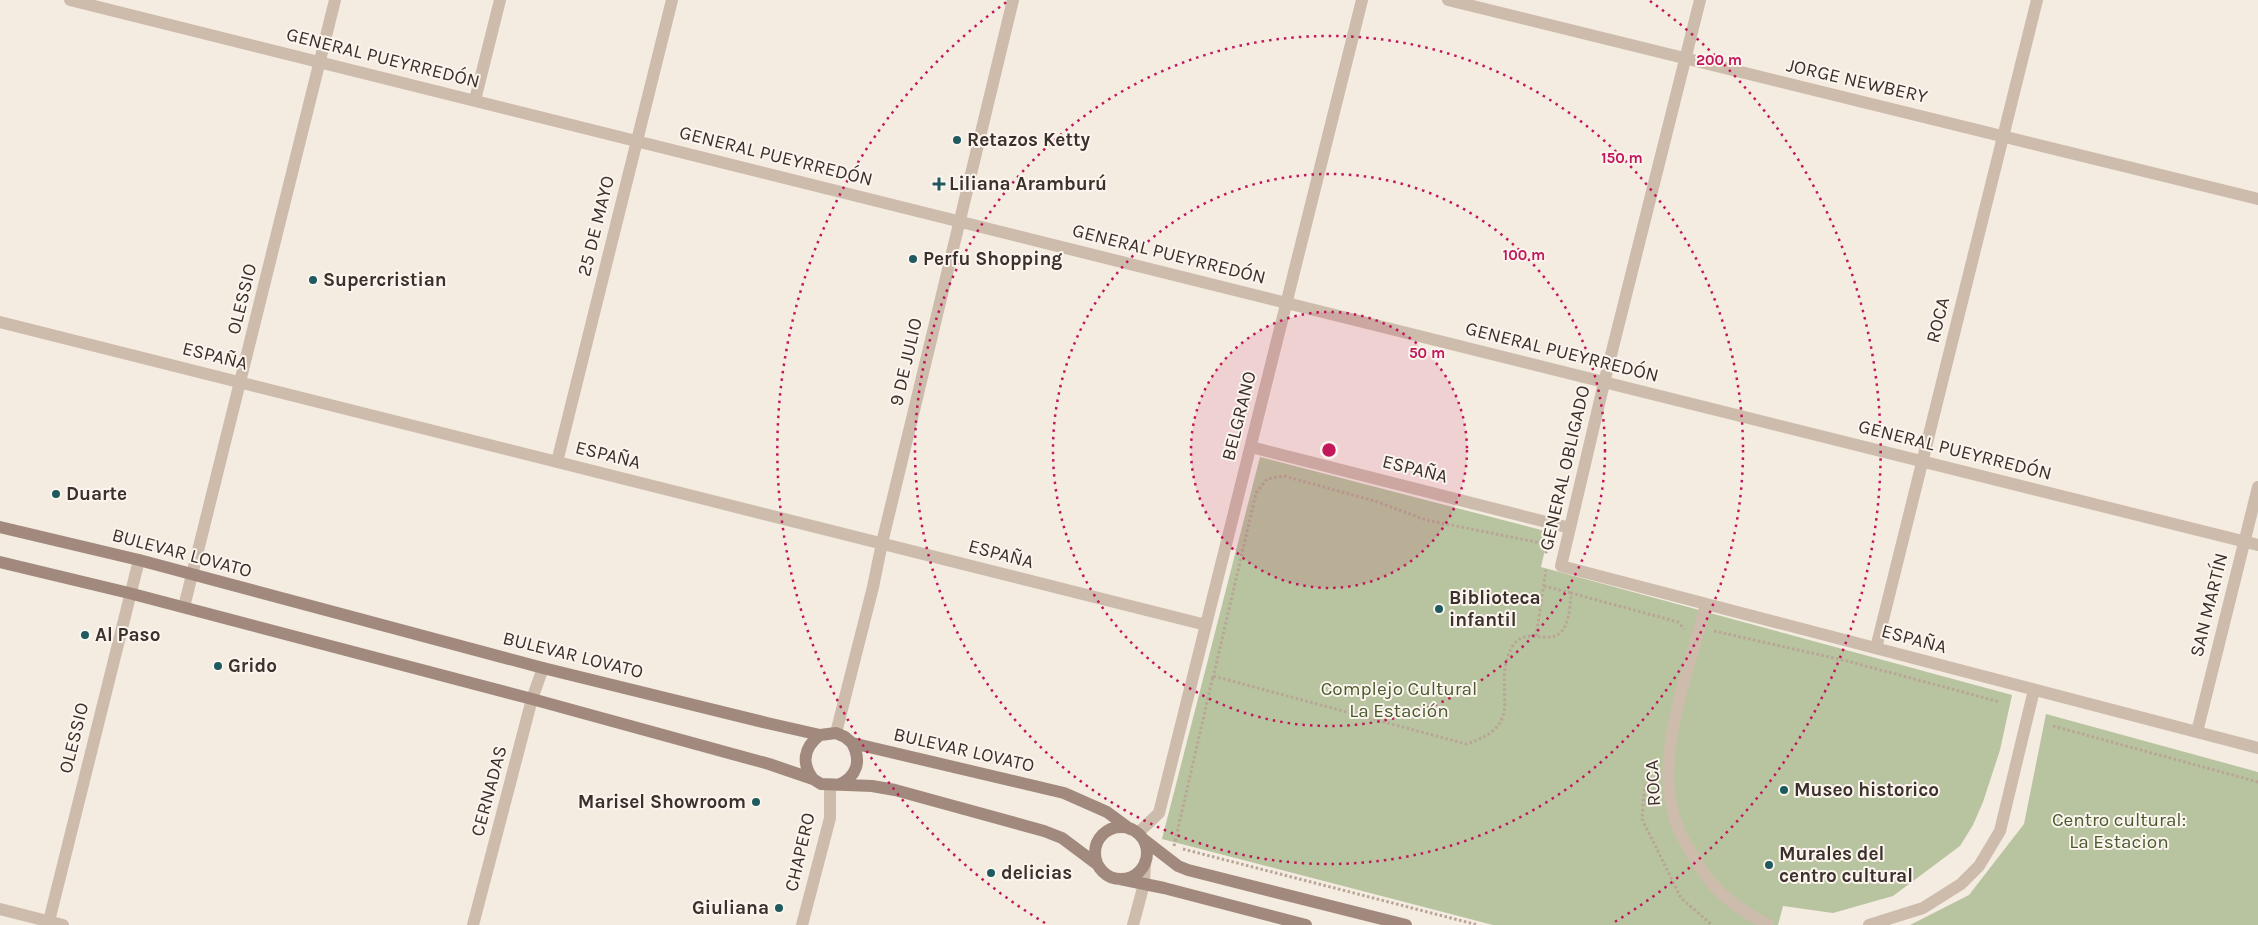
<svg xmlns="http://www.w3.org/2000/svg" width="2258" height="925" font-family="Karla,sans-serif">
<rect width="100%" height="100%" fill="#f4ebe1"/>
<!-- green -->
<path fill="#b8c4a0" d="M1260,457L1549,532L1541,567L2012,695L2000,750L1983,802L1973,825L1960,846L1893,896L1833,913L1783,906L1778,925H1493L1162,839Z
M2046,714L2258,772V925H1910L1969,895L2024,824Z"/>
<g fill="none" stroke-linecap="round" stroke-linejoin="round">
<!-- path -->
<path stroke="#b9a596" stroke-width="3" stroke-dasharray="2.5 2.5" stroke-linecap="butt" d="M1544,586L1571,593
M1714,631L1847,661L2000,702
M1536,636L1546,570
M1213,678L1256,493L1267,479L1284,476L1378,502L1426,520L1536,542L1543,545L1547,554
M2053,726L2258,782
M1652,765L1644,793L1642,819L1681,898L1712,925
M1174,846L1213,676L1466,744C1531,724 1489,689 1512,647C1530,616 1568,670 1571,593L1678,622L1684,629
M1183,849L1478,925"/>
<!-- minor -->
<path stroke="#cdbbac" stroke-width="12" d="M70,0L2258,545
M1448,0L2258,199
M1700,0L1604,383L1561,566L2258,748
M475,100L500,0
M0,322L1206,625
M1251,447L1570,528
M557,462L672,0
M1706,604C1690,671 1649,763 1679,830C1682,838 1688,846 1692,854C1713,891 1731,905 1768,925
M184,607L335,0
M2197,732L2258,487
M836,733L873,587L882,543L1013,0
M1138,833L1159,813L1362,0
M0,909L63,925
M473,925L532,699L543,668
M802,925L830,818V786
M1133,925L1144,884L1145,862
M1869,925L1923,908L1961,884L1979,866L2000,831L2034,690"/>
<!-- tertiary -->
<path stroke="#cdbbac" stroke-width="12" d="M1876,648L2037,0
M48,925L139,560"/>
<!-- secondary -->
<path stroke="#a18a7d" stroke-width="12" d="M0,527L139,560L543,668L767,723L820,735L836,733L845,737L852,743L1064,793L1107,812L1130,829
M0,562L129,593L532,699L769,764L813,779L821,784L872,786L895,790L1044,831L1062,838L1098,865
M813,779C801,763 804,747 820,735
M838,785C857,777 862,761 852,743
M1095 853a26 26 0 1 1 52 0a26 26 0 1 1-52 0Z
M1143,839L1178,866L1188,870L1406,925
M1120,879L1164,888L1306,925"/>
</g>
<!-- distance rings -->
<circle cx="1329" cy="450" r="138" fill="#c2185b" fill-opacity=".12"/>
<g fill="none" stroke="#c2185b" stroke-width="2.5" stroke-dasharray="2.5 5">
<circle cx="1329" cy="450" r="138"/>
<circle cx="1329" cy="450" r="276"/>
<circle cx="1329" cy="450" r="414"/>
<path d="M1045 923A552 552 0 0 1 1008 1M1650 1A552 552 0 0 1 1613 923"/>
</g>
<!-- markers -->
<g fill="#1f5a5e" stroke="#fbf5ee" stroke-width="2">
<circle cx="957" cy="140" r="5"/>
<path d="M936.5 176.5h5v5h5v5h-5v5h-5v-5h-5v-5h5z"/>
<circle cx="913" cy="259" r="5"/>
<circle cx="313" cy="280" r="5"/>
<circle cx="56" cy="494" r="5"/>
<circle cx="1439" cy="609" r="5"/>
<circle cx="85" cy="635" r="5"/>
<circle cx="218" cy="666" r="5"/>
<circle cx="1784" cy="790" r="5"/>
<circle cx="756" cy="802" r="5"/>
<circle cx="1769" cy="865" r="5"/>
<circle cx="991" cy="873" r="5"/>
<circle cx="779" cy="908" r="5"/>
</g>
<g text-anchor="middle" dominant-baseline="central" stroke-width="4" stroke-linejoin="round" paint-order="stroke">
<!-- street labels -->
<g font-size="19" fill="#3b302b" stroke="#fbf5ee">
<text transform="translate(383 58) rotate(14)">GENERAL PUEYRREDÓN</text>
<text transform="translate(1857 81) rotate(13)">JORGE NEWBERY</text>
<text transform="translate(776 156) rotate(14)">GENERAL PUEYRREDÓN</text>
<text transform="translate(596 226) rotate(-76)">25 DE MAYO</text>
<text transform="translate(1169 254) rotate(14)">GENERAL PUEYRREDÓN</text>
<text transform="translate(242 299) rotate(-76)">OLESSIO</text>
<text transform="translate(1938 320) rotate(-76)">ROCA</text>
<text transform="translate(1562 352) rotate(14)">GENERAL PUEYRREDÓN</text>
<text transform="translate(215 356) rotate(14)">ESPAÑA</text>
<text transform="translate(906 362) rotate(-77)">9 DE JULIO</text>
<text transform="translate(1239 416) rotate(-76)">BELGRANO</text>
<text transform="translate(1955 450) rotate(14)">GENERAL PUEYRREDÓN</text>
<text transform="translate(608 455) rotate(14)">ESPAÑA</text>
<text transform="translate(1565 468) rotate(-77)">GENERAL OBLIGADO</text>
<text transform="translate(1415 469) rotate(14)">ESPAÑA</text>
<text transform="translate(182 553) rotate(15)">BULEVAR LOVATO</text>
<text transform="translate(1001 554) rotate(15)">ESPAÑA</text>
<text transform="translate(2209 605) rotate(-76)">SAN MARTÍN</text>
<text transform="translate(1914 639) rotate(15)">ESPAÑA</text>
<text transform="translate(573 655) rotate(14)">BULEVAR LOVATO</text>
<text transform="translate(74 738) rotate(-76)">OLESSIO</text>
<text transform="translate(964 750) rotate(13)">BULEVAR LOVATO</text>
<text transform="translate(1653 783) rotate(-93)">ROCA</text>
<text transform="translate(489 791) rotate(-75)">CERNADAS</text>
<text transform="translate(800 852) rotate(-77)">CHAPERO</text>
</g>
<!-- poi labels -->
<g font-size="19" font-weight="bold" fill="#3b302b" stroke="#fbf5ee" text-anchor="start">
<text x="967" y="140">Retazos Ketty</text>
<text x="949" y="184">Liliana Aramburú</text>
<text x="923" y="259">Perfu Shopping</text>
<text x="323" y="280">Supercristian</text>
<text x="66" y="494">Duarte</text>
<text x="1449" y="598">Biblioteca<tspan x="1449" dy="22">infantil</tspan></text>
<text x="95" y="635">Al Paso</text>
<text x="228" y="666">Grido</text>
<text x="1794" y="790">Museo historico</text>
<text x="746" y="802" text-anchor="end">Marisel Showroom</text>
<text x="1779" y="854">Murales del<tspan x="1779" dy="22">centro cultural</tspan></text>
<text x="1001" y="873">delicias</text>
<text x="769" y="908" text-anchor="end">Giuliana</text>
</g>
<!-- park labels -->
<g font-size="19" fill="#4a5a2e" stroke="#fbf5ee">
<text x="1399" y="689">Complejo Cultural<tspan x="1399" dy="22">La Estación</tspan></text>
<text x="2119" y="820">Centro cultural:<tspan x="2119" dy="22">La Estacion</tspan></text>
</g>
</g>
<circle cx="1329" cy="450" r="8" fill="#c2185b" stroke="#fbf5ee" stroke-width="2.5"/>
<g font-size="15" text-anchor="middle" font-weight="bold" fill="#c2185b" stroke="#fbf5ee" stroke-width="4" stroke-linejoin="round" paint-order="stroke">
<text x="1719" y="65">200 m</text>
<text x="1622" y="163">150 m</text>
<text x="1524" y="260">100 m</text>
<text x="1427" y="358">50 m</text>
</g>
</svg>
